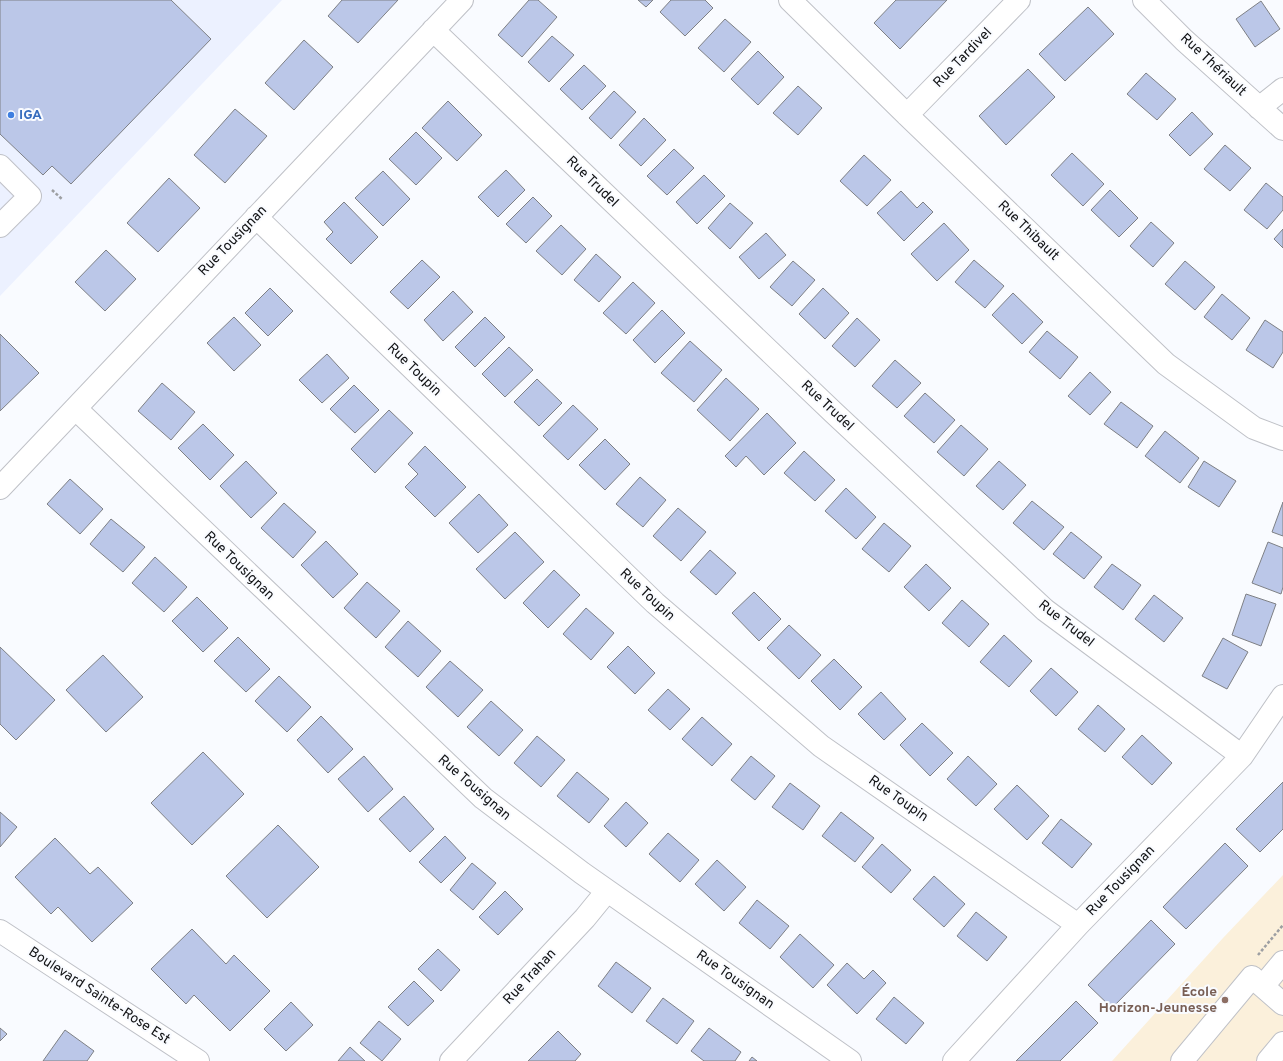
<svg xmlns="http://www.w3.org/2000/svg" width="1283" height="1061" font-family="Overpass,sans-serif">
<rect width="100%" height="100%" fill="#f9fbff"/>
<!-- built -->
<path fill="#ecf1ff" d="M0,0H282L0,296Z"/>
<!-- education -->
<path fill="#fbf0db" d="M1283,875V1061H1112L1223,938Z"/>
<!-- building -->
<path fill="#bbc7e8" stroke="#7e8085" d="M0,0H171L211,39L71,184L52,166L43,175L0,134Z
M342,0H398L358,43L328,16Z
M529,0H538L557,17L522,57L498,35Z
M638,0H653L646,7Z
M671,0H705L713,8L685,36L660,12Z
M896,0H947L900,49L874,23Z
M1261,1L1280,29L1255,47L1236,19Z
M1088,7L1114,34L1065,81L1039,54Z
M725,19L751,42L724,72L698,48Z
M552,36L574,55L549,82L528,62Z
M304,40L333,67L294,110L265,83Z
M758,51L784,77L758,105L731,79Z
M584,65L606,86L582,110L560,89Z
M1028,69L1055,97L1006,145L979,116Z
M1146,73L1176,99L1157,120L1127,94Z
M798,86L822,108L798,135L773,113Z
M614,91L636,112L611,139L589,118Z
M448,101L482,135L457,161L422,128Z
M235,109L267,136L225,183L194,155Z
M1192,112L1213,134L1190,156L1169,135Z
M644,118L666,140L641,166L619,145Z
M416,132L442,158L416,185L389,159Z
M1225,145L1251,168L1230,191L1204,169Z
M674,149L694,168L667,195L647,176Z
M1072,153L1104,184L1083,206L1051,175Z
M864,155L891,180L867,206L840,181Z
M506,170L525,190L498,217L478,197Z
M383,171L410,199L383,226L355,198Z
M704,175L725,196L697,224L676,202Z
M169,178L200,208L158,252L127,223Z
M1266,183L1283,197V210L1267,229L1244,210Z
M1110,190L1138,218L1119,237L1091,210Z
M901,191L917,208L923,202L933,212L904,241L877,213Z
M533,197L552,216L526,243L506,224Z
M344,202L378,237L351,264L326,239L333,232L324,222Z
M730,203L753,223L730,249L708,228Z
M1151,222L1174,243L1153,267L1130,246Z
M944,223L969,250L937,281L911,254Z
M561,225L586,249L562,275L536,251Z
M1283,229V248L1274,239Z
M766,233L786,255L759,279L739,257Z
M106,250L136,279L105,311L75,282Z
M596,254L621,277L599,302L574,280Z
M422,260L440,277L408,309L390,292Z
M974,260L1004,286L985,308L955,282Z
M793,261L815,280L792,306L770,287Z
M1185,261L1215,287L1195,310L1165,284Z
M633,282L655,303L626,334L603,313Z
M270,288L293,311L268,336L245,313Z
M823,288L849,313L825,339L799,314Z
M453,291L473,312L443,341L424,320Z
M1013,293L1043,322L1022,344L992,315Z
M1222,294L1250,318L1232,340L1204,317Z
M662,310L685,333L655,363L633,340Z
M234,317L261,345L234,371L207,343Z
M485,317L505,337L475,367L455,347Z
M857,318L880,340L855,367L832,346Z
M1265,320L1283,332V352L1273,368L1246,350Z
M1047,331L1078,357L1060,379L1029,352Z
M0,334L39,373L0,411Z
M690,341L722,370L694,402L661,373Z
M509,347L533,370L505,397L482,374Z
M327,354L349,378L322,403L299,380Z
M895,360L921,383L897,408L872,386Z
M1090,372L1111,392L1090,415L1068,396Z
M726,378L759,409L730,441L697,410Z
M537,379L562,403L539,426L514,402Z
M162,383L195,412L171,440L138,411Z
M354,385L379,410L355,433L330,409Z
M925,393L955,420L934,443L904,416Z
M1121,402L1153,426L1137,448L1104,424Z
M573,405L598,429L568,460L543,436Z
M389,410L413,433L375,473L351,449Z
M767,413L796,443L764,475L746,456L736,467L725,456Z
M203,424L234,455L210,480L178,448Z
M961,425L988,449L964,476L937,452Z
M1165,431L1199,458L1180,483L1145,456Z
M605,439L630,464L605,490L579,465Z
M425,446L466,487L435,517L405,487L418,474L408,464Z
M804,451L835,480L815,501L784,473Z
M246,461L277,493L251,518L220,486Z
M999,461L1026,485L1003,510L976,486Z
M1204,461L1236,481L1219,507L1188,487Z
M640,477L666,500L643,527L616,504Z
M70,479L103,509L80,534L47,504Z
M846,488L876,517L856,539L825,511Z
M479,494L508,525L478,553L449,523Z
M1032,501L1064,527L1044,550L1013,523Z
M1283,502V536L1272,532Z
M284,503L316,532L293,558L261,528Z
M678,508L706,532L681,561L653,536Z
M111,519L145,547L123,572L90,544Z
M884,523L911,546L889,572L862,549Z
M515,532L544,562L505,599L476,569Z
M1071,532L1102,557L1084,579L1053,554Z
M326,541L358,574L333,598L301,565Z
M1268,542L1283,548V587L1281,594L1252,583Z
M710,550L736,573L716,595L690,572Z
M155,557L187,587L164,612L132,583Z
M926,564L951,588L929,611L904,587Z
M1112,564L1141,585L1123,610L1094,587Z
M554,570L580,595L548,628L523,603Z
M367,582L400,611L376,638L344,608Z
M754,592L781,619L759,641L732,613Z
M1246,594L1276,604L1261,646L1232,635Z
M1154,595L1183,618L1164,642L1135,619Z
M197,597L228,628L203,652L172,621Z
M962,600L989,624L969,647L942,623Z
M586,608L614,633L591,660L563,634Z
M408,621L441,651L418,677L385,647Z
M789,625L821,655L799,679L767,648Z
M1004,635L1032,661L1009,687L980,662Z
M238,637L270,669L246,692L214,661Z
M1223,638L1248,652L1227,689L1202,676Z
M628,646L655,673L635,694L607,667Z
M0,647L55,700L16,740L0,724Z
M103,655L143,697L106,732L66,690Z
M834,659L862,687L840,710L811,681Z
M450,661L483,690L458,717L426,687Z
M1051,668L1078,692L1056,716L1030,691Z
M279,676L311,707L287,732L255,701Z
M668,689L690,709L670,730L648,710Z
M881,692L906,719L884,740L858,714Z
M491,701L523,730L499,756L467,727Z
M1098,705L1125,729L1105,752L1078,729Z
M321,716L353,749L328,773L297,740Z
M702,717L732,744L712,766L682,739Z
M922,723L953,753L930,776L900,745Z
M1142,735L1172,763L1152,785L1122,757Z
M537,736L565,760L541,787L514,763Z
M203,752L244,794L192,845L151,803Z
M364,756L393,789L368,812L338,779Z
M751,756L775,776L755,800L731,780Z
M968,756L997,784L976,806L947,779Z
M577,772L609,799L589,823L557,796Z
M1283,782V829L1260,852L1236,829Z
M790,783L820,806L803,830L772,807Z
M1017,785L1049,816L1027,840L994,809Z
M404,796L434,829L410,852L379,819Z
M626,802L648,823L626,847L604,826Z
M0,812L17,827L0,847Z
M841,812L874,838L855,862L822,836Z
M1061,819L1092,844L1072,868L1042,843Z
M278,825L319,867L267,918L226,876Z
M668,833L699,860L680,882L649,854Z
M445,836L466,858L441,883L419,862Z
M55,838L90,874L98,867L133,903L92,942L58,907L51,914L15,877Z
M1225,843L1248,866L1186,929L1163,907Z
M882,844L911,870L891,893L862,867Z
M717,860L746,887L724,911L695,884Z
M472,863L496,883L473,910L450,890Z
M934,876L965,904L944,927L913,899Z
M505,891L523,909L498,935L479,917Z
M757,900L789,926L770,949L739,923Z
M976,912L1007,937L987,961L957,936Z
M1151,920L1175,944L1112,1008L1088,985Z
M192,929L226,964L234,955L270,991L230,1031L194,995L186,1004L151,969Z
M800,934L834,965L813,988L780,957Z
M438,949L460,970L441,991L418,969Z
M616,962L651,988L632,1013L598,986Z
M847,963L864,979L873,970L886,983L857,1014L827,985Z
M414,981L434,1001L408,1026L388,1007Z
M894,997L924,1023L906,1044L876,1019Z
M663,998L694,1021L677,1044L646,1021Z
M1076,1001L1098,1023L1060,1061H1016Z
M291,1002L313,1025L286,1051L264,1029Z
M379,1021L401,1039L382,1061L360,1043Z
M0,1028L7,1034L0,1041Z
M709,1028L741,1052L735,1061H704L691,1051Z
M65,1030L94,1051L87,1061H43Z
M558,1031L581,1054L575,1061H528Z
M350,1047L365,1061H338Z
M752,1057L757,1061H749Z"/>
<g fill="none" stroke-linecap="round" stroke-linejoin="round">
<defs>
<path id="minor" d="M790,0L907,115L1166,364L1254,428L1283,439
M1144,0L1184,40L1283,129
M433,30L834,413L1045,610L1242,756
M1259,108L1283,89
M907,115L1019,0
M0,166L30,196L0,226
M256,217L655,603L821,746L1078,925
M76,409L483,798L582,873L850,1061
M0,488L462,0
M0,931L198,1061
M1263,986L1283,962
M451,1061L585,918L607,891
M954,1061L1078,925L1242,756L1283,696
M1182,1061L1252,977L1283,1004
M1268,1061L1283,1043"/>
</defs>
<!-- minor casing -->
<use href="#minor" stroke="#bfc1c7" stroke-width="24"/>
<!-- path -->
<path stroke="#9d9fa2" stroke-width="2.5" stroke-dasharray="3 2" stroke-linecap="butt" d="M52,190L63,200
M1258,955L1283,925"/>
<!-- minor -->
<use href="#minor" stroke="#fff" stroke-width="22"/>
</g>
<!-- markers -->
<circle fill="#3f7fe0" stroke="#f9fbff" stroke-width="1.5" cx="11" cy="115" r="4"/>
<circle fill="#8d6e63" stroke="#f9fbff" stroke-width="1.5" cx="1225" cy="1000" r="4"/>
<g text-anchor="middle" dominant-baseline="central" stroke-width="4" stroke-linejoin="round" paint-order="stroke">
<!-- street labels -->
<g font-size="14" fill="#121315" stroke="#f9fbff">
<text transform="translate(963 58) rotate(-46)">Rue Tardivel</text>
<text transform="translate(1213 65) rotate(43)">Rue Thériault</text>
<text transform="translate(592 182) rotate(44)">Rue Trudel</text>
<text transform="translate(1028 231) rotate(44)">Rue Thibault</text>
<text transform="translate(233 241) rotate(-46)">Rue Tousignan</text>
<text transform="translate(414 370) rotate(44)">Rue Toupin</text>
<text transform="translate(827 406) rotate(43)">Rue Trudel</text>
<text transform="translate(239 566) rotate(44)">Rue Tousignan</text>
<text transform="translate(647 595) rotate(43)">Rue Toupin</text>
<text transform="translate(1066 624) rotate(38)">Rue Trudel</text>
<text transform="translate(474 788) rotate(41)">Rue Tousignan</text>
<text transform="translate(898 799) rotate(35)">Rue Toupin</text>
<text transform="translate(1121 881) rotate(-46)">Rue Tousignan</text>
<text transform="translate(530 977) rotate(-47)">Rue Trahan</text>
<text transform="translate(735 980) rotate(35)">Rue Tousignan</text>
<text transform="translate(99 996) rotate(33)">Boulevard Sainte-Rose Est</text>
</g>
<!-- shop labels -->
<g font-size="14" font-weight="bold" fill="#366cbe" stroke="#f9fbff" text-anchor="start">
<text x="19" y="115">IGA</text>
</g>
<!-- education labels -->
<g font-size="14" font-weight="bold" fill="#785e54" stroke="#f9fbff" text-anchor="end">
<text x="1217" y="992">École<tspan x="1217" dy="16">Horizon-Jeunesse</tspan></text>
</g>
</g>
</svg>
